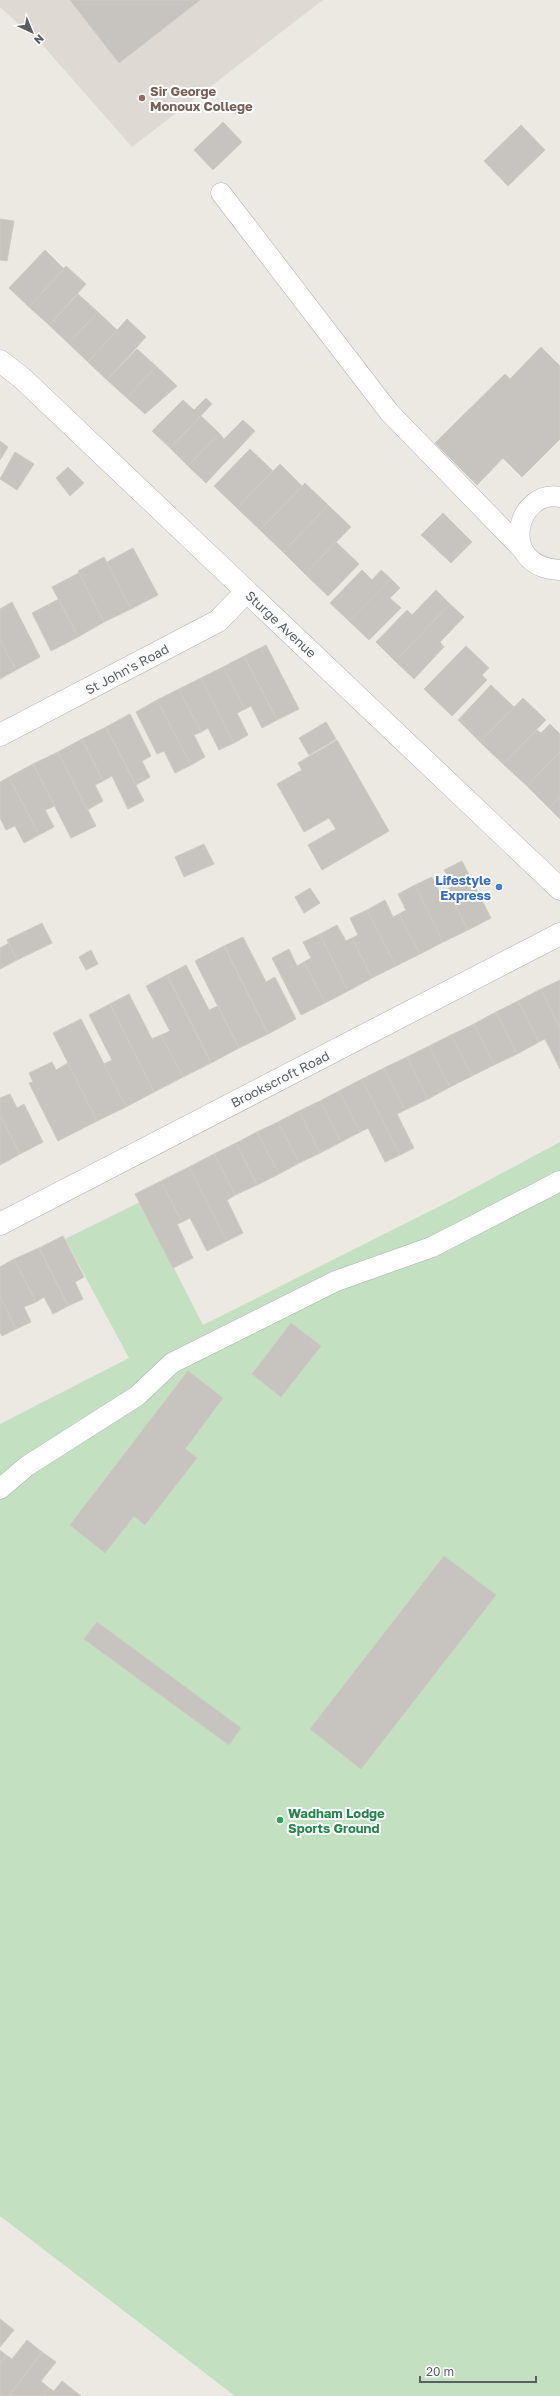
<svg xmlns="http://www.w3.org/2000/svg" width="560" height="2396" font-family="'Golos Text',sans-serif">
<rect width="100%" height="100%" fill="#ebe9e2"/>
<!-- education -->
<path fill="#dedad3" d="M0,0H323L132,147L46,49L0,7Z"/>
<!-- green -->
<path fill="#c3e0c1" d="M560,1142V2396H235L0,2216V1424L129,1358L65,1239L140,1202L203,1325L452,1200Z"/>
<!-- building -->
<path fill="#c7c3bf" stroke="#cfcac1" d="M70,0H200L119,63Z
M223,122L242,142L213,170L194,150Z
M521,125L545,150L508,186L484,161Z
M0,219L14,221L7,261L0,260Z
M45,250L64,269L29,307L9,288Z
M66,266L86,284L49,325L29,307Z
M78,294L98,312L68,343L49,325Z
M98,312L117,330L88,362L68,343Z
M127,319L146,337L107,380L88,362Z
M541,347L560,366V439L522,477L503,458L477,485L435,443L505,374L510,379Z
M137,349L156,366L127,398L107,380Z
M156,366L177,386L145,414L127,398Z
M206,398L212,404L170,448L152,431L183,400L194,410Z
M201,416L219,433L188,466L170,448Z
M243,420L255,431L206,483L188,466L219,433L224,439Z
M0,441L8,447L0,460Z
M250,449L273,471L237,508L214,486Z
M15,452L34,464L17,490L0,479Z
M280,464L302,486L260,530L237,508Z
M68,467L84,483L70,496L56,478Z
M305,483L328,505L283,552L260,530Z
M328,505L351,527L305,574L283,552Z
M443,513L472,542L451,563L421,535Z
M336,542L359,564L328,596L305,574Z
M133,548L158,595L131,609L107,562Z
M104,557L131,609L104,622L78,571Z
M362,570L372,580L381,570L391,579L349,621L330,603Z
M79,573L104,622L78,637L52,587Z
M391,579L400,588L390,598L401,608L369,640L349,621Z
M436,590L450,604L395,661L376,642L407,610L412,615Z
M59,599L78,637L51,651L32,613Z
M12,602L40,657L16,670L0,640V609Z
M450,604L464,617L440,642L444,647L414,679L395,661Z
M0,640L16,670L0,679Z
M266,645L299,709L277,720L244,656Z
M466,646L489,668L482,675L487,680L452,716L424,689Z
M244,656L277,720L262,728L251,706L245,709L223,667Z
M223,667L245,709L237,713L248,735L234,743L201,678Z
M201,678L234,743L219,750L208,728L201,732L179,689Z
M491,685L514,707L480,742L458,720Z
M179,689L201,732L194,735L205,757L191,765L157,700Z
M523,698L546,720L503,764L480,742Z
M157,700L191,765L175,773L164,751L157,754L136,712Z
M130,714L151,756L142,761L150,777L136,785L106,727Z
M326,722L336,739L309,755L299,738Z
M550,724L560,734V752L527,786L503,764L537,730L541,733Z
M106,727L144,801L128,809L112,776L103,781L82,739Z
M82,739L103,781L95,785L103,801L87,810L58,752Z
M337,740L389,831L322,870L308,845L336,829L329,818L304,832L277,784L302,770L298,763Z
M58,752L96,826L71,838L33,764Z
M560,752V797L549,808L527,786Z
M33,764L55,806L45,810L54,827L39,835L9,777Z
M9,777L39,835L24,843L15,826L6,830L0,818V782Z
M560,797V819L549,808Z
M204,844L214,864L184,877L175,857Z
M462,861L491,918L468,930L447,889L453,886L444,870Z
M432,877L440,893L447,889L468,930L443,942L415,885Z
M415,885L443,942L420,954L399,914L406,910L398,894Z
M310,888L320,903L304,913L295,897Z
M385,900L393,917L399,914L420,954L396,966L367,910Z
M367,910L396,966L372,978L352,938L358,935L350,918Z
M42,923L52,943L17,960L7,940Z
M337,925L346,941L352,938L372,978L348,991L320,934Z
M320,934L348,991L325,1003L304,962L311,958L303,942Z
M243,937L266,982L275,977L296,1019L268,1034L224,946Z
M9,943L17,960L0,969V948Z
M224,946L268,1034L239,1048L195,961Z
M289,949L297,966L304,962L325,1003L301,1015L272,958Z
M91,950L98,964L86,970L79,957Z
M186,965L209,1010L218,1006L239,1048L211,1063L167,975Z
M167,975L211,1063L183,1077L161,1035L170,1031L146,986Z
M560,980V1028L541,989Z
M541,989L560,1028V1069L545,1039L539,1042L518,1001Z
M129,994L152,1039L161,1035L183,1077L154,1092L110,1004Z
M518,1001L539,1042L517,1054L496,1012Z
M110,1004L154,1092L126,1107L104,1064L112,1060L89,1015Z
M496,1012L517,1054L494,1065L474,1024Z
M81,1019L126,1107L97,1121L53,1033Z
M474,1024L494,1065L472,1076L451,1035Z
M451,1035L472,1076L450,1087L429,1046Z
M429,1046L450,1087L428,1099L407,1057Z
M407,1057L428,1099L405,1110L384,1068Z
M52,1062L56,1070L68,1063L97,1121L58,1141L29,1083L33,1082L29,1073Z
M384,1068L405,1110L397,1114L414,1148L400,1155L362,1079Z
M362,1079L400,1155L385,1162L368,1128L360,1132L339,1091Z
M339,1091L360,1132L341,1142L320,1101Z
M10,1094L17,1108L24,1104L43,1142L20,1154L0,1115V1098Z
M320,1101L341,1142L320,1153L299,1111Z
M299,1111L320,1153L299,1163L278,1122Z
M0,1115L20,1154L0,1165Z
M278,1122L299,1163L279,1174L257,1132Z
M257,1132L279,1174L257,1185L236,1143Z
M236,1143L257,1185L235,1195L214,1154Z
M214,1154L235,1195L227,1200L243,1233L227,1241L189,1167Z
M189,1167L227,1241L207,1251L190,1218L182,1222L161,1181Z
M161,1181L182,1222L177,1224L193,1258L173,1268L135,1194Z
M63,1236L84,1277L75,1282L83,1299L68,1306L39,1248Z
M39,1248L68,1306L53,1314L44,1297L36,1302L14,1259Z
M14,1259L36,1302L24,1307L31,1322L16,1329L0,1296V1267Z
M0,1296L16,1329L2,1336L0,1332Z
M291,1323L321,1346L281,1397L252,1374Z
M188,1371L223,1398L185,1449L197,1458L145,1525L134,1516L105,1553L70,1525Z
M444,1556L496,1595L361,1769L310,1729Z
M97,1622L241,1728L229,1745L84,1639Z
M0,2319L14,2330L0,2347Z
M27,2340L42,2352L9,2396H0V2363L6,2355L12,2359Z
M0,2350L6,2355L0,2363Z
M42,2352L56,2362L41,2381L49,2388L43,2396H9Z
M62,2381L81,2396H43L49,2388L54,2391Z"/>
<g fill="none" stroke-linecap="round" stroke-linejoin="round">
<defs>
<path id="service" d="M221,193L389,412L522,549
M560,497C517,488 496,567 560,570
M0,1489L27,1466L137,1396L172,1363L336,1281L432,1247L560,1181"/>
<path id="minor" d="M0,361L22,378L560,889
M0,735L218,621L246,592
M0,1224L560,934"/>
</defs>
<!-- service casing -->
<use href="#service" stroke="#afb3b6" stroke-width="21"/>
<!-- minor casing -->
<use href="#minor" stroke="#afb3b6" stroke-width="23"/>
<!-- service -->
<use href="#service" stroke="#fff" stroke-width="20"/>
<!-- minor -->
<use href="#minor" stroke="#fff" stroke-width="22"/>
</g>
<!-- markers -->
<circle fill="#8d6e63" stroke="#fff" stroke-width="1.5" cx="142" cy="98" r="4"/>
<circle fill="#3f7fe0" stroke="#fff" stroke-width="1.5" cx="499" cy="887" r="4"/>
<circle fill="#2e9e5b" stroke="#fff" stroke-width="1.5" cx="280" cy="1820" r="4"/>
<g text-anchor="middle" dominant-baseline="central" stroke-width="4" stroke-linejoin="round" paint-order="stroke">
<!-- education labels -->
<g font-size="13" font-weight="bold" fill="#785e54" stroke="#fff" text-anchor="start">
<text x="150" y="91">Sir George<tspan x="150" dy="15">Monoux College</tspan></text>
</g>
<!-- street labels -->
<g font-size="13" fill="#5a5e61" stroke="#fff">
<text transform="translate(281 624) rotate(43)">Sturge Avenue</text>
<text transform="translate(127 669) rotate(-28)">St John's Road</text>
<text transform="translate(280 1079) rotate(-27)">Brookscroft Road</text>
</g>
<!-- shop labels -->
<g font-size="13" font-weight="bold" fill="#366cbe" stroke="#fff" text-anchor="end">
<text x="491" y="880">Lifestyle<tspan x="491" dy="15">Express</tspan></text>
</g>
<!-- leisure labels -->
<g font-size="13" font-weight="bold" fill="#27864d" stroke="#fff" text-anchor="start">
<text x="288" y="1813">Wadham Lodge<tspan x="288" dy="15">Sports Ground</tspan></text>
</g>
</g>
<!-- north arrow -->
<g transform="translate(32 32) rotate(136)" stroke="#ffffff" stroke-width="3" paint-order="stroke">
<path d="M0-3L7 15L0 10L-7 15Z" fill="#5a5e61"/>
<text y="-6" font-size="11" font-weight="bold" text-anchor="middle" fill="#5a5e61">N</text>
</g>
<!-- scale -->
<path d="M420 2376v6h116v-6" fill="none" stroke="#5a5e61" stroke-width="2"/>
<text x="426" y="2376" font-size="12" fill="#5a5e61" stroke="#ffffff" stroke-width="3" paint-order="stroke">20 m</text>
</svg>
